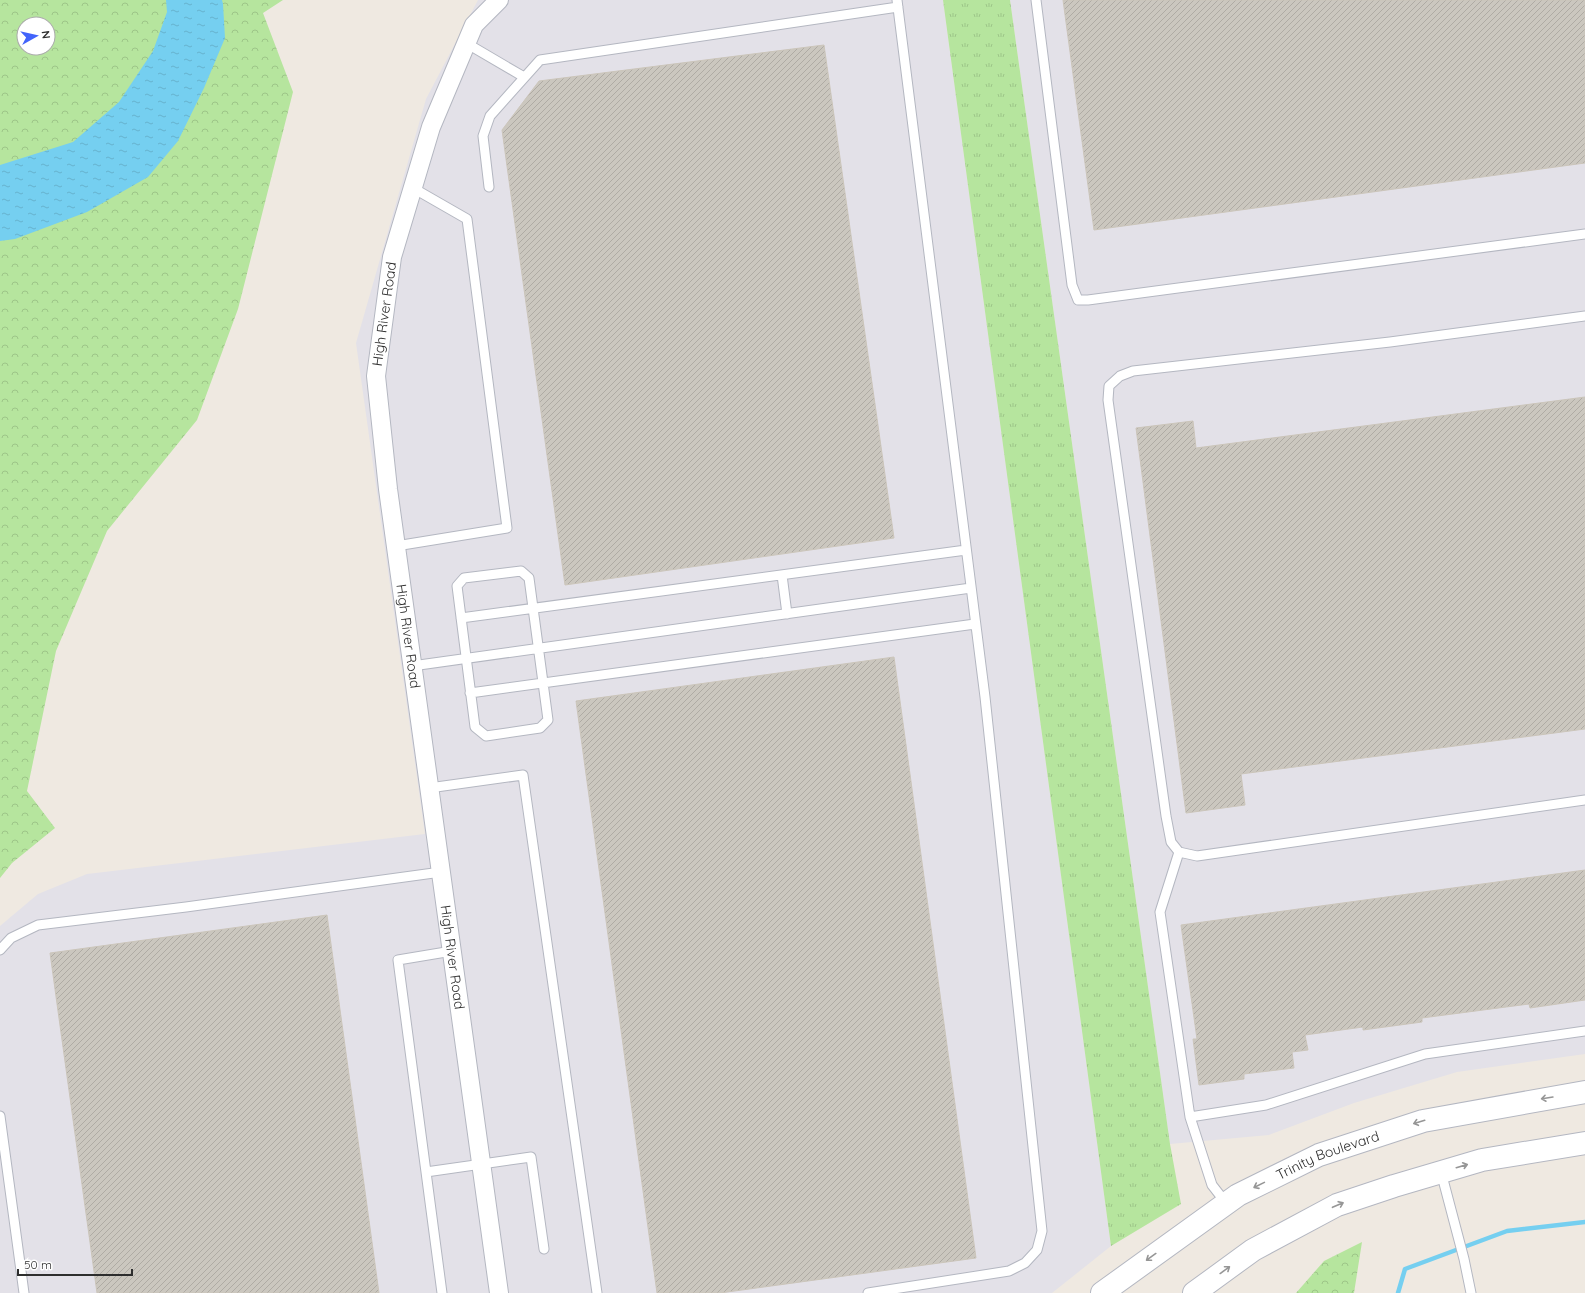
<svg xmlns="http://www.w3.org/2000/svg" width="1585" height="1293" font-family="Quicksand,sans-serif">
<defs>
<pattern id="grass-tufts" width="24" height="20" patternUnits="userSpaceOnUse"><rect width="24" height="20" fill="#b6e59e"/><path d="M3 7l-1-3M5 7V3M7 7l1-3M15 17l-1-3M17 17v-4M19 17l1-3" fill="none" stroke="#9dc588"/></pattern>
<pattern id="forest-crowns" width="20" height="18" patternUnits="userSpaceOnUse"><rect width="20" height="18" fill="#b6e59e"/><path d="M2 6a3 3 0 1 1 6 0M12 15a3 3 0 1 1 6 0" fill="none" stroke="#9dc588"/></pattern>
<pattern id="water-ripples" width="26" height="14" patternUnits="userSpaceOnUse"><rect width="26" height="14" fill="#75cff0"/><path d="M2 4q2-2 4 0t4 0M15 11q2-2 4 0t4 0" fill="none" stroke="#66b2ce"/></pattern>
<pattern id="building-hatch" width="6" height="6" patternUnits="userSpaceOnUse"><rect width="6" height="6" fill="#cbc7bf"/><path d="M-1 1l2-2M0 6l6-6M5 7l2-2" fill="none" stroke="#afaba4"/></pattern>
</defs>
<rect width="100%" height="100%" fill="#efe9e1"/>
<!-- industrial -->
<path fill="#e3e1e8" d="M478,0H943L1111,1246L1052,1293H0V926L38,894L87,874L425,834L356,343L426,99Z
M1010,0H1585V1054L1457,1072L1354,1103L1269,1135L1170,1144Z"/>
<!-- grass -->
<path fill="url(#grass-tufts)" d="M943,0H1010L1170,1144L1181,1204L1111,1246Z"/>
<!-- forest -->
<path fill="url(#forest-crowns)" fill-rule="evenodd" d="M0,0H283L263,13L293,92L238,309L197,420L107,531L56,651L27,791L55,828L12,863L0,878ZM24,24H48V48H24Z
M1362,1242L1354,1293H1296L1324,1261Z"/>
<!-- water -->
<path fill="url(#water-ripples)" d="M166,0H222L223,4L225,38L204,88L178,141L148,177L87,212L15,239L0,241V165L73,142L119,102L153,51L167,12Z"/>
<g fill="none" stroke-linecap="round" stroke-linejoin="round">
<!-- stream -->
<path stroke="#75cff0" stroke-width="4.5" d="M1398,1293L1405,1269L1507,1231L1585,1222"/>
</g>
<!-- building -->
<path fill="url(#building-hatch)" stroke="#cbc5ba" d="M1063,0H1585V163L1094,230Z
M824,45L894,538L565,585L502,130L539,81Z
M1585,397V729L1241,774L1245,805L1186,813L1136,428L1193,421L1196,448Z
M894,657L976,1258L720,1293H657L576,701Z
M1585,870V1000L1530,1008L1529,1004L1422,1018V1022L1363,1030V1027L1305,1035L1308,1050L1292,1052L1294,1068L1244,1074V1079L1199,1085L1193,1039H1197L1181,925Z
M327,915L379,1293H97L50,953Z"/>
<g fill="none" stroke-linecap="round" stroke-linejoin="round">
<defs>
<path id="lane" d="M1036,0L1072,285L1078,300H1088L1585,234
M466,43L524,77
M489,187L483,136L490,116L540,60L898,7
M1585,316L1390,342L1133,371L1120,376L1109,386L1108,400L1166,816L1171,842L1179,852L1197,856L1585,800
M396,546L507,528L467,219L413,188
M521,571L529,578L548,720L540,728L486,736L475,727L457,586L464,578Z
M782,575L787,614
M461,618L966,550
M412,666L971,588
M470,693L975,624
M429,788L523,775L597,1293
M1179,852L1160,912L1190,1117L1266,1105L1425,1054L1585,1031
M0,950L11,938L38,925L186,907L441,872
M452,951L398,960L426,1172L531,1157L544,1249
M0,1116L24,1293
M1190,1117L1212,1185L1226,1203
M426,1172L442,1293
M1441,1172L1464,1259L1471,1293
M868,1293L1009,1271L1025,1263L1037,1250L1042,1231L985,697L897,0"/>
<g id="street">
<path id="s1" d="M499,0L474,25L431,127L392,257L376,376L388,489L499,1293"/>
</g>
<g id="secondary">
<path id="s2" d="M1102,1293L1238,1195L1319,1155L1423,1121L1585,1092"/>
<path d="M1194,1293L1253,1250L1337,1205L1394,1186L1482,1160L1585,1143"/>
</g>
</defs>
<!-- lane casing -->
<use href="#lane" stroke="#b4b7c1" stroke-width="11"/>
<!-- street casing -->
<use href="#street" stroke="#b4b7c1" stroke-width="20"/>
<!-- secondary casing -->
<use href="#secondary" stroke="#b4b7c1" stroke-width="24"/>
<!-- lane -->
<use href="#lane" stroke="#fff" stroke-width="9"/>
<!-- street -->
<use href="#street" stroke="#fff" stroke-width="18"/>
<!-- secondary -->
<use href="#secondary" stroke="#fff" stroke-width="22"/>
</g>
<!-- one-way arrows -->
<defs><path id="oneway-shaft" d="M-6 0H5M1.5-3L5.5 0L1.5 3" fill="none" stroke-width="1.6" stroke-linecap="round" stroke-linejoin="round"/></defs>
<g stroke="#969696">
<use href="#oneway-shaft" transform="translate(1547 1098) rotate(171)"/>
<use href="#oneway-shaft" transform="translate(1419 1122) rotate(163)"/>
<use href="#oneway-shaft" transform="translate(1462 1166) rotate(-16)"/>
<use href="#oneway-shaft" transform="translate(1259 1185) rotate(154)"/>
<use href="#oneway-shaft" transform="translate(1338 1205) rotate(-23)"/>
<use href="#oneway-shaft" transform="translate(1151 1257) rotate(144)"/>
<use href="#oneway-shaft" transform="translate(1225 1270) rotate(-36)"/>
</g>
<g text-anchor="middle" dominant-baseline="central" stroke-width="3" stroke-linejoin="round" paint-order="stroke">
<!-- street labels -->
<g font-size="14" fill="#2e2e2e" stroke="#fff">
<text transform="translate(384 314) rotate(-82)">High River Road</text>
<text stroke="none"><textPath href="#s1" startOffset="664">High River Road</textPath></text>
<text stroke="none"><textPath href="#s1" startOffset="988">High River Road</textPath></text>
<text stroke="none"><textPath href="#s2" startOffset="266">Trinity Boulevard</textPath></text>
</g>
</g>
<!-- north arrow -->
<g transform="translate(36 36) rotate(82)"><circle r="19" fill="#ffffff" stroke="#ababab"/>
<path d="M0-3L7 15L0 10L-7 15Z" fill="#4264fb"/>
<text y="-6" font-size="11" font-weight="bold" text-anchor="middle" fill="#2e2e2e">N</text>
</g>
<!-- scale -->
<path d="M18 1269v6h114v-6" fill="none" stroke="#2e2e2e" stroke-width="2"/>
<text x="24" y="1269" font-size="12" fill="#2e2e2e" stroke="#ffffff" stroke-width="3" paint-order="stroke">50 m</text>
</svg>
